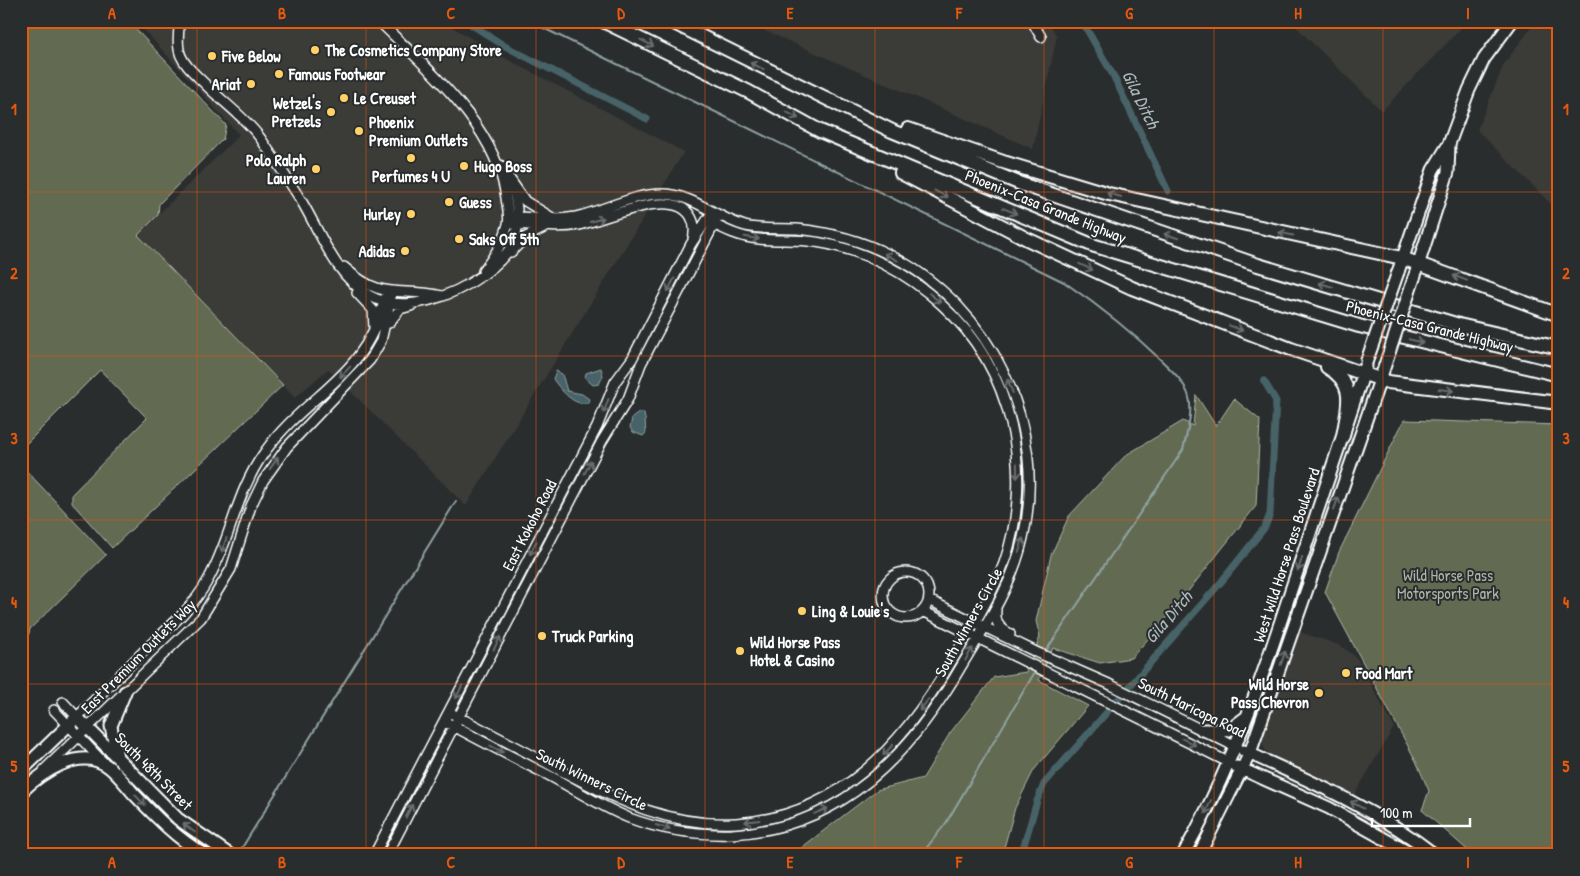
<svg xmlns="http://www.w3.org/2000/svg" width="1580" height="876" font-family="'Patrick Hand',sans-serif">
<rect width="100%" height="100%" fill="#2a2d2e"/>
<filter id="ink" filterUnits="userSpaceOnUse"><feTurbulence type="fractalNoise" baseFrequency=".02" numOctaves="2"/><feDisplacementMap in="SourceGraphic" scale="10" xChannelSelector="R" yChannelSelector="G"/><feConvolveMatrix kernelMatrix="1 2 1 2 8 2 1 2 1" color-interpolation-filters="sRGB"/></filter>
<g filter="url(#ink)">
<!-- built -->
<path fill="#3b3a37" d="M136,21H442L503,57L684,152L466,506L328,369L295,398L137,235L239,135Z
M743,21H1048L1057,36L1033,149Z
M1290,21H1468L1382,111Z
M1536,21H1559V212L1477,130L1504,64Z
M1300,632L1339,645L1351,653L1358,660L1394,727L1354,796L1273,757L1265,750L1263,745L1262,739Z"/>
<!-- green -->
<path fill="#626b51" stroke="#b0b5a8" d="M21,21H128L226,125L223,139L159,204L158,215L138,235L283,385L112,548L72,503V494L147,418L100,370L23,447L21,452Z
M1196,395L1216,426L1234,399L1260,420L1256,506L1166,619L1131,658L1100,663L1053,648L1039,680L1088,706L1034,770L1015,808L1002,855H799L801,848L877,790L923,778L950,733L994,677L1026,672L1040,637L1036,621L1051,555L1069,516L1126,455L1183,421L1193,426Z
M1404,420L1559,425V855H1473L1422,810L1429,791L1416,761L1325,592L1339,552Z
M21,465L106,555L30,629L22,661L23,667H21Z"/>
<!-- water -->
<path fill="#466467" stroke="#90a2a4" d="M601,368L603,376L599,384L593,385L585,378L586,373Z
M556,371L562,374L567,391L582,394L589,399L588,403C574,407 560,389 553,379Z
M640,412L644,414C646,420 645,426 646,433L643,436L633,432L630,428L632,418Z"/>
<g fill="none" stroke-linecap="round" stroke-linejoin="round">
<!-- stream -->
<path stroke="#90a2a4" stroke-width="2" d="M529,21L1064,282C1099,306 1131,331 1162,361C1172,371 1183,380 1188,394C1194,410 1187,433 1183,450L1045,652
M240,851L456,501
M921,855L946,823L1036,670"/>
<!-- canal -->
<path stroke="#466467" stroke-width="7" d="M466,21L503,45L647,119
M1082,21L1113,75L1168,191
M1021,855L1037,801L1044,784L1222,581L1265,527L1270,514L1276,401L1264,381"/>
<defs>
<path id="minor" d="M180,21C174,58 182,61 207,86C224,103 247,119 261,139C275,160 289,181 302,202C321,234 336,277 370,296C405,315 454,296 484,274C522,247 522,226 512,182
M379,21C428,70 497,126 506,198C507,206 510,216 508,224C504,242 494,257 483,271
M1032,21L1041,37
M500,165L525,201L551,217
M513,224C535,225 557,229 579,225C605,220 674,185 691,217C695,224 695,231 693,239
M511,252L526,237L544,228
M344,267C384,303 398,286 442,296
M357,293L373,310L374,328
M389,323L400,309L411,306
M883 595a23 23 0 1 1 46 0a23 23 0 1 1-46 0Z
M929,600L1036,652L1109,684L1236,747
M996,609C995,623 998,627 1010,634
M923,611L1228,762
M63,702L77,717C102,693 126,669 150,645C171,626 194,606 208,580C231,539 236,492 264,453C307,392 365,380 385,298
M54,710L104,763
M449,712C484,730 519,748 554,767C614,798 666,827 736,823C839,816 902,746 951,662C970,631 991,598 1004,563C1035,474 1013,369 942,305C908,273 863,249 816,242C797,239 778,241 759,239C741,238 723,229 707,221
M444,721C479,740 514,758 550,776C576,790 602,807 629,818C661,830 698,835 732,834C842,828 910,755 962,665C986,625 1013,584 1023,538C1049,426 992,307 890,255C862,241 829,232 797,229C780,228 761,230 745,226C716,218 693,194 662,194C635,194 609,208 583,215C559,222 534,218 509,216
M44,770L201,618L231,569L251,506L263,481L287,447L370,360L381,341L392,293
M374,855L597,427L615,382L632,359L691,244L709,217
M387,855L602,441L628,399L641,364L716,221"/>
<path id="major" d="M1398,272L1433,170L1449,144L1469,90L1484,59L1512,21
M1414,278L1448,172L1449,145
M1202,730H1229L1245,718
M1244,751C1310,781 1378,810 1435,855
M117,757L111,726L125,692
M1237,767L1329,808L1413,855
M21,771L77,717L178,819L230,855
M21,792C41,773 78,747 106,765C116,771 125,784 133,793C155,816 177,839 205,855
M1183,855C1229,773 1260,685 1289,596C1315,519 1340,442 1366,366
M1199,855L1250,753L1383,371"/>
<path id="highway" d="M603,21L749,92L820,131L1092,245L1359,326L1559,375
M670,21L892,131L1021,184L1258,265L1459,325L1559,348
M908,129L1003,162L1109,194L1402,258L1559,315
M901,173L1027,239L1132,288L1291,349L1388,382L1559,403
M1327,367C1357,384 1348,407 1343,436"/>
</defs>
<!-- minor casing -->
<use href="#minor" stroke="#fff" stroke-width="12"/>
<!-- major casing -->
<use href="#major" stroke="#fff" stroke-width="15"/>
<!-- highway casing -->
<use href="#highway" stroke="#fff" stroke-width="16"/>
<!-- minor -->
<use href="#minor" stroke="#2a2d2e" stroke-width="9"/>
<!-- major -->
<use href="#major" stroke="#2a2d2e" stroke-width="11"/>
<!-- highway -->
<use href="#highway" stroke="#2a2d2e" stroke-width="12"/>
<defs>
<path id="major-bridge" d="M1366,363L1398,272
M1384,368L1414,278"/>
</defs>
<!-- major-bridge casing -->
<use href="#major-bridge" stroke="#fff" stroke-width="15" stroke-linecap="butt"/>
<!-- major-bridge -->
<use href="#major-bridge" stroke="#2a2d2e" stroke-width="11"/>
</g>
<!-- one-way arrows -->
<defs><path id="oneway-shaft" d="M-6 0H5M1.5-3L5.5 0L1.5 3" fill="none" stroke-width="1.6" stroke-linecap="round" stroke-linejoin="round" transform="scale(1.25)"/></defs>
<g stroke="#6a6c6d">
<use href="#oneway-shaft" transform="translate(647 43) rotate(26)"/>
<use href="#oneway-shaft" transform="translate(757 66) rotate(-154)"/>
<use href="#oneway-shaft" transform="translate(792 115) rotate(28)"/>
<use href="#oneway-shaft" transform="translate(941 194) rotate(28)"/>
<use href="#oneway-shaft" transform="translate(1114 195) rotate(-165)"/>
<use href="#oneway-shaft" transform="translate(1010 211) rotate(23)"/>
<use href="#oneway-shaft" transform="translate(597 220) rotate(-16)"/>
<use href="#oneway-shaft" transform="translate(1286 234) rotate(-168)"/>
<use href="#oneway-shaft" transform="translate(1171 236) rotate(-162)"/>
<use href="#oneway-shaft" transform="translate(752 238) rotate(9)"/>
<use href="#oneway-shaft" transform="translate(891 257) rotate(-152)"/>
<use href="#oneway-shaft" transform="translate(1086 267) rotate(25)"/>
<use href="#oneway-shaft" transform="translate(1460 278) rotate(-160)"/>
<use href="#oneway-shaft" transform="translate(671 285) rotate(117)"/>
<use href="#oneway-shaft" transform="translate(1326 285) rotate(-164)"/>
<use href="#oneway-shaft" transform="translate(935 298) rotate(40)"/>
<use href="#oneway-shaft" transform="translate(1236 328) rotate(21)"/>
<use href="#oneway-shaft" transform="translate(1416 341) rotate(14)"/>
<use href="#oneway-shaft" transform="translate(345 372) rotate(134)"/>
<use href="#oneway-shaft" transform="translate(1010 386) rotate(-112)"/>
<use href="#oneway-shaft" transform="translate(1446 390) rotate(7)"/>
<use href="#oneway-shaft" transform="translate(606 406) rotate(110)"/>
<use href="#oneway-shaft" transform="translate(274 463) rotate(-55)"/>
<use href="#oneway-shaft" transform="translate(588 467) rotate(-62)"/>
<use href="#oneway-shaft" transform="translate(1017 471) rotate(89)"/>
<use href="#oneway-shaft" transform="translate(1336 504) rotate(-71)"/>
<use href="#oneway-shaft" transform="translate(224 545) rotate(110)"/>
<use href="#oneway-shaft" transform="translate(1021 545) rotate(-74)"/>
<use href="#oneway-shaft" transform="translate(533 548) rotate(117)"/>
<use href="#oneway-shaft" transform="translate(1300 564) rotate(108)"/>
<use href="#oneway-shaft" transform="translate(497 643) rotate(-63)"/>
<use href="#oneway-shaft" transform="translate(969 654) rotate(-60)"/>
<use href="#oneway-shaft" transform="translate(1283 658) rotate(-71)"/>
<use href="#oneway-shaft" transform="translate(459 692) rotate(117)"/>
<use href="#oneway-shaft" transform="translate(924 705) rotate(127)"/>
<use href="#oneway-shaft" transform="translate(1189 742) rotate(26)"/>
<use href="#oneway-shaft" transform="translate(497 749) rotate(27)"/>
<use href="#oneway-shaft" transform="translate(888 750) rotate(133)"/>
<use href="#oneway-shaft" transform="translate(140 800) rotate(46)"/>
<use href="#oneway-shaft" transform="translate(1357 805) rotate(-152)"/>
<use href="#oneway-shaft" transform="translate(1208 807) rotate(114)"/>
<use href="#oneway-shaft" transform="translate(409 811) rotate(-63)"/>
<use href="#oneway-shaft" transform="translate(821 811) rotate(-23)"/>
<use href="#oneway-shaft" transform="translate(752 821) rotate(173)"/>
<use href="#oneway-shaft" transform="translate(663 827) rotate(16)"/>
<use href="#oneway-shaft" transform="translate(189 828) rotate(-143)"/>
</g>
</g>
<!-- grid -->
<path fill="none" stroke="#e8590c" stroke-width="1" stroke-opacity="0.55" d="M197,21V855M366,21V855M536,21V855M705,21V855M875,21V855M1044,21V855M1214,21V855M1383,21V855M21,192H1559M21,356H1559M21,520H1559M21,684H1559"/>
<!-- markers -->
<g fill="#ffd166" stroke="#2a2d2e" stroke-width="2">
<circle cx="315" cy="50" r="5"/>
<circle cx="212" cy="56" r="5"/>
<circle cx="279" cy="74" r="5"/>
<circle cx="251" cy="84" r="5"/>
<circle cx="344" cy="98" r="5"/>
<circle cx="331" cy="112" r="5"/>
<circle cx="359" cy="131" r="5"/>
<circle cx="411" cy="158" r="5"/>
<circle cx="464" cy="166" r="5"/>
<circle cx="316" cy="169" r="5"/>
<circle cx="449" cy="202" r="5"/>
<circle cx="411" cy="214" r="5"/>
<circle cx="459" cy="239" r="5"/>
<circle cx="405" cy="251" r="5"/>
<circle cx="802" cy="611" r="5"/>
<circle cx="542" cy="636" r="5"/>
<circle cx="740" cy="651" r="5"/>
<circle cx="1346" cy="673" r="5"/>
<circle cx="1319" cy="693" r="5"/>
</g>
<g text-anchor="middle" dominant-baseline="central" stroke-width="4" stroke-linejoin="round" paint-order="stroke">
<!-- poi labels -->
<g font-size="16" font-weight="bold" fill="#fff" stroke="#2a2d2e" text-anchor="start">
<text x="325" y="50">The Cosmetics Company Store</text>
<text x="222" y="56">Five Below</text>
<text x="289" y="74">Famous Footwear</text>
<text x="241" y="84" text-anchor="end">Ariat</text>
<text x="354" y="98">Le Creuset</text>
<text x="321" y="103" text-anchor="end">Wetzel's<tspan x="321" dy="18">Pretzels</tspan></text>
<text x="369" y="122">Phoenix<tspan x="369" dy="18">Premium Outlets</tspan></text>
<text x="306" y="160" text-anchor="end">Polo Ralph<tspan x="306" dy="18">Lauren</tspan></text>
<text x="474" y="166">Hugo Boss</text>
<text x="411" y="176" text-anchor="middle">Perfumes 4 U</text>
<text x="459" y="202">Guess</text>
<text x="401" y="214" text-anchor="end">Hurley</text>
<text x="469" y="239">Saks Off 5th</text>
<text x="395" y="251" text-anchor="end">Adidas</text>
<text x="812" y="611">Ling &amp; Louie's</text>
<text x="552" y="636">Truck Parking</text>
<text x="750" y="642">Wild Horse Pass<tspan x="750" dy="18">Hotel &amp; Casino</tspan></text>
<text x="1356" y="673">Food Mart</text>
<text x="1309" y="684" text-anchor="end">Wild Horse<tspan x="1309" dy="18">Pass Chevron</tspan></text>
</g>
<!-- street labels -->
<g font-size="16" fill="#fff" stroke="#2a2d2e">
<text transform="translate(1046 206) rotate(22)">Phoenix-Casa Grande Highway</text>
<text transform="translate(1430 326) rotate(14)">Phoenix-Casa Grande Highway</text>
<text transform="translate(529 525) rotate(-63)">East Kokoho Road</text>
<text transform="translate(1286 555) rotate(-72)">West Wild Horse Pass Boulevard</text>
<text transform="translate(968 622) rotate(-61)">South Winners Circle</text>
<text transform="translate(138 656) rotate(-45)">East Premium Outlets Way</text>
<text transform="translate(1192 707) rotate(26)">South Maricopa Road</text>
<text transform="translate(154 771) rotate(45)">South 48th Street</text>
<text transform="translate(592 779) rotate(26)">South Winners Circle</text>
</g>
<!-- park labels -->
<g font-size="16" fill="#b0b5a8" stroke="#2a2d2e">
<text x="1448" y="575">Wild Horse Pass<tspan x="1448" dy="18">Motorsports Park</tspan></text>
</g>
<!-- water labels -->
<g font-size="18" font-style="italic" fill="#acb9bb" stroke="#2a2d2e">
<text transform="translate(1141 99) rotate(64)">Gila Ditch</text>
<text transform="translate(1168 617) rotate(-49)">Gila Ditch</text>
</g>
</g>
<!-- margin -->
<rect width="1580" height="876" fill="none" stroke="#2a2d2e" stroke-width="55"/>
<!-- scale -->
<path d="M1372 818v8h98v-8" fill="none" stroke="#ffffff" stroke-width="2.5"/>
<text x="1380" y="818" font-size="15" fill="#ffffff" stroke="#2a2d2e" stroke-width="4" paint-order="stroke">100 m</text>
<rect x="28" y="28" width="1524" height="820" fill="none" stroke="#e8590c" stroke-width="2"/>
<g font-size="16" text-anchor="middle" font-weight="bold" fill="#e8590c">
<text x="112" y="19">A</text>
<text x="282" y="19">B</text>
<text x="451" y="19">C</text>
<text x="621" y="19">D</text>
<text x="790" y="19">E</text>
<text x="959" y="19">F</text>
<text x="1129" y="19">G</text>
<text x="1298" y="19">H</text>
<text x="1468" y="19">I</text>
<text x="14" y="115">1</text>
<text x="1566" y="115">1</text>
<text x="14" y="279">2</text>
<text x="1566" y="279">2</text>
<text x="14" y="444">3</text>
<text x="1566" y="444">3</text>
<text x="14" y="608">4</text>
<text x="1566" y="608">4</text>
<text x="14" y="772">5</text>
<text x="1566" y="772">5</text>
<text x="112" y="868">A</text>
<text x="282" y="868">B</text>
<text x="451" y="868">C</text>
<text x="621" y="868">D</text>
<text x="790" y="868">E</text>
<text x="959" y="868">F</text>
<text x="1129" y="868">G</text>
<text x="1298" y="868">H</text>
<text x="1468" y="868">I</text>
</g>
</svg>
